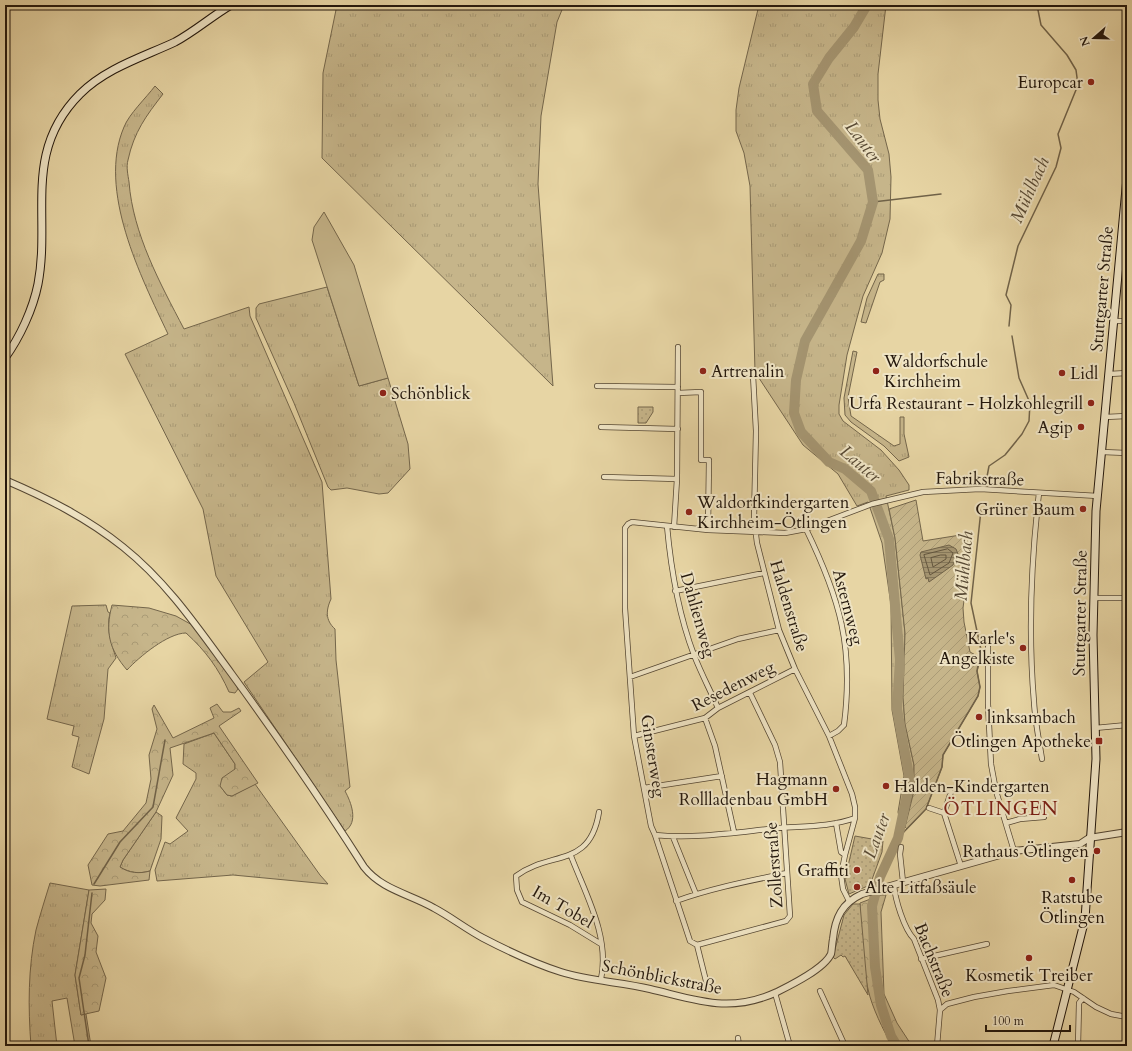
<svg xmlns="http://www.w3.org/2000/svg" width="1132" height="1051" font-family="Cardo,serif">
<defs>
<pattern id="grass-tufts" width="24" height="20" patternUnits="userSpaceOnUse"><rect width="24" height="20" fill="#c6b58a"/><path d="M3 7l-1-3M5 7V3M7 7l1-3M15 17l-1-3M17 17v-4M19 17l1-3" fill="none" stroke="#aa9b76"/></pattern>
<pattern id="forest-crowns" width="20" height="18" patternUnits="userSpaceOnUse"><rect width="20" height="18" fill="#c6b58a"/><path d="M2 6a3 3 0 1 1 6 0M12 15a3 3 0 1 1 6 0" fill="none" stroke="#aa9b76"/></pattern>
<pattern id="park-dots" width="8" height="8" patternUnits="userSpaceOnUse"><rect width="8" height="8" fill="#c6b58a"/><path d="M2 2h.1M6 6h.1" fill="none" stroke="#aa9b76" stroke-width="1.8" stroke-linecap="round"/></pattern>
<pattern id="garden-furrows" width="10" height="10" patternUnits="userSpaceOnUse"><rect width="10" height="10" fill="#c6b58a"/><path d="M-1 1l2-2M0 10L10 0M9 11l2-2" fill="none" stroke="#aa9b76"/></pattern>
<pattern id="water-rules" width="6" height="5" patternUnits="userSpaceOnUse"><rect width="6" height="5" fill="#a49470"/><path d="M0 2.5h6" fill="none" stroke="#85785a"/></pattern>
</defs>
<rect width="100%" height="100%" fill="#e7d5a4"/>
<filter id="stains"><feTurbulence type="fractalNoise" baseFrequency=".005" numOctaves="4"/><feColorMatrix values="0 0 0 0 .2 0 0 0 0 .09 0 0 0 0 .02 0 0 0 .5 -.17"/></filter>
<radialGradient id="worn" r=".72"><stop offset=".6" stop-color="#630" stop-opacity="0"/><stop offset="1" stop-color="#630" stop-opacity=".3"/></radialGradient>
<!-- grass -->
<path fill="url(#grass-tufts)" stroke="#74664b" d="M337,5H564L557,22L541,116L538,184L553,386L322,158L323,73Z
M759,5H886L878,74V100L880,119L889,154L891,177L890,219L882,253L863,296L847,355L839,405V414L843,421L881,450L899,470L909,485V490L886,496L895,538L905,633L903,697L905,724L914,765V791L902,830L898,812L904,776L892,710L891,605L882,543L868,502L857,506L838,474L803,445L755,372L750,186L744,153L736,131V110L739,88Z
M155,86L163,94C146,116 134,132 128,160C126,167 128,175 129,182C133,234 160,283 184,329L249,307L250,316L322,482L331,599C326,610 325,620 335,629L336,660L350,787L345,791C351,802 359,822 345,831L244,682L268,662L216,576L203,509L125,354L168,334C141,277 97,190 124,127C129,114 146,98 155,86Z
M878,274H884V280L880,282L866,323L861,322L867,298Z
M327,287L359,386L388,378L408,444L410,469L388,493L379,494L347,488L331,490L328,487L294,403L256,318V308L259,304Z
M853,351L857,352L848,397L851,416L894,446L900,444V417H904V434L909,457L899,461L884,446L851,422L845,415L844,398Z
M106,605L108,612L110,613C106,629 111,642 116,658L108,669L104,719L89,774L72,767L79,737L72,735L74,726L47,719L72,606Z
M214,733L235,764V769L220,786L227,795L232,796L255,784L320,875L328,884L233,875L157,881L155,870L165,842L170,844L188,831L176,818L196,779V773L183,764L184,744Z
M156,812L162,816L161,839L150,871C139,874 130,873 120,867L123,860Z
M50,883L89,890L75,975L81,1015L86,1014L91,1046H75L67,998L52,1001L57,1046H31C28,1007 28,968 36,930C40,915 45,899 50,883Z"/>
<!-- forest -->
<path fill="url(#forest-crowns)" stroke="#74664b" d="M112,605L149,608L176,616L194,626L235,683L238,689L235,693L229,692C219,669 205,650 186,633C168,633 139,657 127,670C109,649 105,632 112,605Z
M217,704L223,712H231L239,708L241,711L219,726L258,783L232,796L227,795L220,786L222,778L235,769V764L214,733L170,748L173,775L156,812L123,860L120,867C129,873 139,874 150,871L149,880L100,886L92,885L88,865L108,834L123,831L146,803L151,779L149,755L157,729L152,709L154,705L173,738L214,718L210,708Z
M106,889L105,900L92,914L91,923L98,936L96,952L106,978L99,1011L81,1015L75,975L89,890Z
M881,895H886L881,912L884,994L897,1023L912,1046H892C883,1029 872,1008 868,989C861,962 860,931 860,903Z"/>
<!-- park -->
<path fill="url(#park-dots)" stroke="#74664b" d="M638,407H653V412L646,423H638Z
M855,836L883,841L882,852L870,885L849,894L845,879Z
M853,904H860L868,995L845,956L843,957L841,955L835,959L833,957L844,915Z"/>
<!-- garden -->
<path fill="url(#garden-furrows)" stroke="#74664b" d="M916,500L923,541L973,533L963,608L964,622L970,652L981,658L977,671L980,687L978,696L943,755L942,767L926,809L907,829L905,827L914,791V765L905,724L903,697L905,633L895,538L889,509Z"/>
<!-- pitch -->
<path fill="#c6b58a" stroke="#74664b" d="M324,212L354,265L388,378L359,386L312,240L314,227Z"/>
<!-- water -->
<path fill="url(#water-rules)" stroke="#706248" d="M949,545L956,549L958,554L953,565L929,582L928,578L926,579L920,555L921,552Z"/>
<g fill="none" stroke-linecap="round" stroke-linejoin="round">
<!-- shore -->
<path stroke="#64563e" stroke-width="1" d="M948,549L953,553L949,563L930,575L924,555Z
M941,555H946V559L933,567L931,558Z"/>
<!-- stream -->
<path stroke="#706248" stroke-width="1.5" d="M873,202L941,194
M1009,326L1011,305L1006,295L1018,246L1056,167L1061,148L1058,134L1078,85L1076,70L1067,55L1041,25L1037,5
M986,482L989,466L1005,455L1022,434L1029,421L1030,403L1019,378L1012,336
M898,838L926,809L942,767L943,755L978,696L980,687L977,671L981,650L971,603L981,510
M94,884L120,842L153,807L165,740
M89,1046L79,978L85,955L92,893"/>
<!-- river -->
<path stroke="#a49470" stroke-width="10" d="M867,5L854,27L829,58L813,84L817,111L868,170L873,202L861,241L805,341L796,380L794,413L801,432L829,462L845,469L871,491L889,539L900,660L897,709L910,781L898,838L880,877L872,906L875,967L881,1005L891,1036L897,1046"/>
<defs>
<path id="minor" d="M1114,321H1127
M1109,374L1127,373
M753,375L756,431L754,519L757,543L779,630L795,669L829,736L852,794L855,807V818L845,855L841,875L843,889L849,901
M597,386L678,387
M678,393L701,392V460H709L708,530
M1105,417L1127,416
M601,427L678,429
M1102,452L1127,453
M604,477L677,479L674,527
M677,479L678,347
M1039,493C1031,563 1028,632 1034,702C1035,721 1039,740 1042,759
M667,526C671,570 678,613 694,655C701,673 710,690 718,708
M806,529C840,599 854,647 844,725L838,731L829,736
M675,591L764,573
M1094,598H1127
M988,647V704L991,764L996,791L1014,851
M630,677L738,639L779,630
M705,718L715,746L734,832
M1095,728L1127,725
M634,736L705,718L718,708L795,669
M644,788L722,776
M938,788L951,792L944,813L961,866
M929,808L944,813
M599,812C590,869 551,850 516,876L517,890L522,902L570,925L601,944
M836,823L841,852L845,855
M1006,823L1020,819L1044,817L1043,804
M655,835C696,839 738,832 778,828C803,826 831,827 855,818
M673,837L696,894
M901,847L900,854L903,882
M571,856C586,895 610,937 601,979
M894,885C895,899 904,929 914,939L938,1000L940,1010L937,1046
M676,901C712,888 749,881 787,873
M697,945L786,921L790,916L780,762L775,745L750,693
M921,959L987,944
M706,981L697,945L690,941L655,835L651,826L634,736L625,608V528L628,524L632,522L708,530L785,533L806,529L872,504L923,492L980,489L1098,496
M820,991L845,1046
M775,993L790,1046
M940,1010L947,1004L974,997L1008,991L1054,985L1074,992L1096,1007L1111,1014L1127,1017
M738,1038L739,1046
M709,1044V1046
M1078,1046L1079,1003L1083,998"/>
<path id="tertiary" d="M5,480C47,498 87,518 123,547C167,582 198,628 231,673C277,736 322,801 364,867C382,890 410,894 434,908C451,917 466,929 483,938C506,950 536,964 561,972C589,981 621,982 650,989C697,1000 729,1014 777,992C791,985 824,969 831,954C832,950 832,943 833,939C835,918 842,903 862,894L1014,851L1080,844L1089,838L1127,832"/>
<path id="secondary" d="M5,358C20,337 33,309 38,284C51,216 22,152 80,94C106,68 143,57 175,42C194,32 212,16 231,5
M1053,1046L1085,919L1096,759L1093,635L1096,511L1127,178"/>
</defs>
<!-- minor casing -->
<use href="#minor" stroke="#544632" stroke-width="6"/>
<!-- tertiary casing -->
<use href="#tertiary" stroke="#544632" stroke-width="8"/>
<!-- secondary casing -->
<use href="#secondary" stroke="#23170c" stroke-width="9"/>
<!-- minor -->
<use href="#minor" stroke="#efe4c4" stroke-width="4.5"/>
<!-- tertiary -->
<use href="#tertiary" stroke="#efe4c4" stroke-width="6"/>
<!-- secondary -->
<use href="#secondary" stroke="#efe4c4" stroke-width="7"/>
</g>
<!-- markers -->
<g fill="#8f2418" stroke="#efe4c4" stroke-width="1.5">
<circle cx="1091" cy="82" r="4"/>
<circle cx="703" cy="371" r="4"/>
<circle cx="876" cy="371" r="4"/>
<circle cx="1062" cy="373" r="4"/>
<circle cx="383" cy="393" r="4"/>
<circle cx="1091" cy="403" r="4"/>
<circle cx="1081" cy="427" r="4"/>
<circle cx="1083" cy="509" r="4"/>
<circle cx="689" cy="512" r="4"/>
<circle cx="1023" cy="648" r="4"/>
<circle cx="979" cy="717" r="4"/>
<rect x="1095" y="737" width="8" height="8" rx="2"/>
<circle cx="886" cy="786" r="4"/>
<circle cx="836" cy="789" r="4"/>
<circle cx="1097" cy="851" r="4"/>
<circle cx="857" cy="870" r="4"/>
<circle cx="1072" cy="880" r="4"/>
<circle cx="857" cy="887" r="4"/>
<circle cx="1029" cy="958" r="4"/>
</g>
<g text-anchor="middle" dominant-baseline="central" stroke-width="4" stroke-linejoin="round" paint-order="stroke">
<!-- poi labels -->
<g font-size="17" fill="#23170c" stroke="#efe4c4" text-anchor="end">
<text x="1083" y="82">Europcar</text>
<text x="884" y="361" text-anchor="start">Waldorfschule<tspan x="884" dy="20">Kirchheim</tspan></text>
<text x="711" y="371" text-anchor="start">Artrenalin</text>
<text x="1070" y="373" text-anchor="start">Lidl</text>
<text x="391" y="393" text-anchor="start">Schönblick</text>
<text x="1083" y="403">Urfa Restaurant - Holzkohlegrill</text>
<text x="1073" y="427">Agip</text>
<text x="697" y="502" text-anchor="start">Waldorfkindergarten<tspan x="697" dy="20">Kirchheim-Ötlingen</tspan></text>
<text x="1075" y="509">Grüner Baum</text>
<text x="1015" y="638">Karle's<tspan x="1015" dy="20">Angelkiste</tspan></text>
<text x="987" y="717" text-anchor="start">linksambach</text>
<text x="1091" y="741">Ötlingen Apotheke</text>
<text x="828" y="779">Hagmann<tspan x="828" dy="20">Rollladenbau GmbH</tspan></text>
<text x="894" y="786" text-anchor="start">Halden-Kindergarten</text>
<text x="1089" y="851">Rathaus Ötlingen</text>
<text x="849" y="870">Graffiti</text>
<text x="865" y="887" text-anchor="start">Alte Litfaßsäule</text>
<text x="1072" y="897" text-anchor="middle">Ratstube<tspan x="1072" dy="20">Ötlingen</tspan></text>
<text x="1029" y="975" text-anchor="middle">Kosmetik Treiber</text>
</g>
<!-- street labels -->
<g font-size="17" fill="#23170c" stroke="#efe4c4">
<text transform="translate(1102 289) rotate(-85)">Stuttgarter Straße</text>
<text transform="translate(980 479) rotate(1)">Fabrikstraße</text>
<text transform="translate(789 606) rotate(73)">Haldenstraße</text>
<text transform="translate(848 607) rotate(75)">Asternweg</text>
<text transform="translate(1080 613) rotate(-89)">Stuttgarter Straße</text>
<text transform="translate(698 615) rotate(74)">Dahlienweg</text>
<text transform="translate(733 686) rotate(-27)">Resedenweg</text>
<text transform="translate(653 756) rotate(81)">Ginsterweg</text>
<text transform="translate(774 865) rotate(-94)">Zollerstraße</text>
<text transform="translate(563 907) rotate(30)">Im Tobel</text>
<text transform="translate(934 960) rotate(68)">Bachstraße</text>
<text transform="translate(662 977) rotate(11)">Schönblickstraße</text>
</g>
<!-- water labels -->
<g font-size="18" font-style="italic" fill="#574934" stroke="#efe4c4">
<text transform="translate(863 142) rotate(53)">Lauter</text>
<text transform="translate(1030 190) rotate(-66)">Mühlbach</text>
<text transform="translate(860 464) rotate(40)">Lauter</text>
<text transform="translate(964 566) rotate(-85)">Mühlbach</text>
<text transform="translate(877 836) rotate(-70)">Lauter</text>
</g>
<!-- quarter labels -->
<g font-size="19" letter-spacing="1" fill="#7a1f14" stroke="#efe4c4">
<text x="1001" y="809">ÖTLINGEN</text>
</g>
</g>
<!-- margin -->
<rect width="1132" height="1051" fill="none" stroke="#e7d5a4" stroke-width="20"/>
<rect x="6" y="6" width="1120" height="1039" fill="none" stroke="#23170c" stroke-width="2"/>
<rect x="10" y="10" width="1112" height="1031" fill="none" stroke="#23170c"/>
<!-- north arrow -->
<g transform="translate(1094 38) rotate(250)" stroke="#efe4c4" stroke-width="3" paint-order="stroke">
<path d="M0-3L7 15L0 10L-7 15Z" fill="#23170c"/>
<text y="-6" font-size="11" font-weight="bold" text-anchor="middle" fill="#23170c">N</text>
</g>
<!-- scale -->
<path d="M986 1025v6h84v-6" fill="none" stroke="#23170c" stroke-width="2"/>
<text x="992" y="1025" font-size="12" fill="#23170c" stroke="#efe4c4" stroke-width="3" paint-order="stroke">100 m</text>
<rect width="100%" height="100%" filter="url(#stains)"/>
<rect width="100%" height="100%" fill="url(#worn)"/>
</svg>
